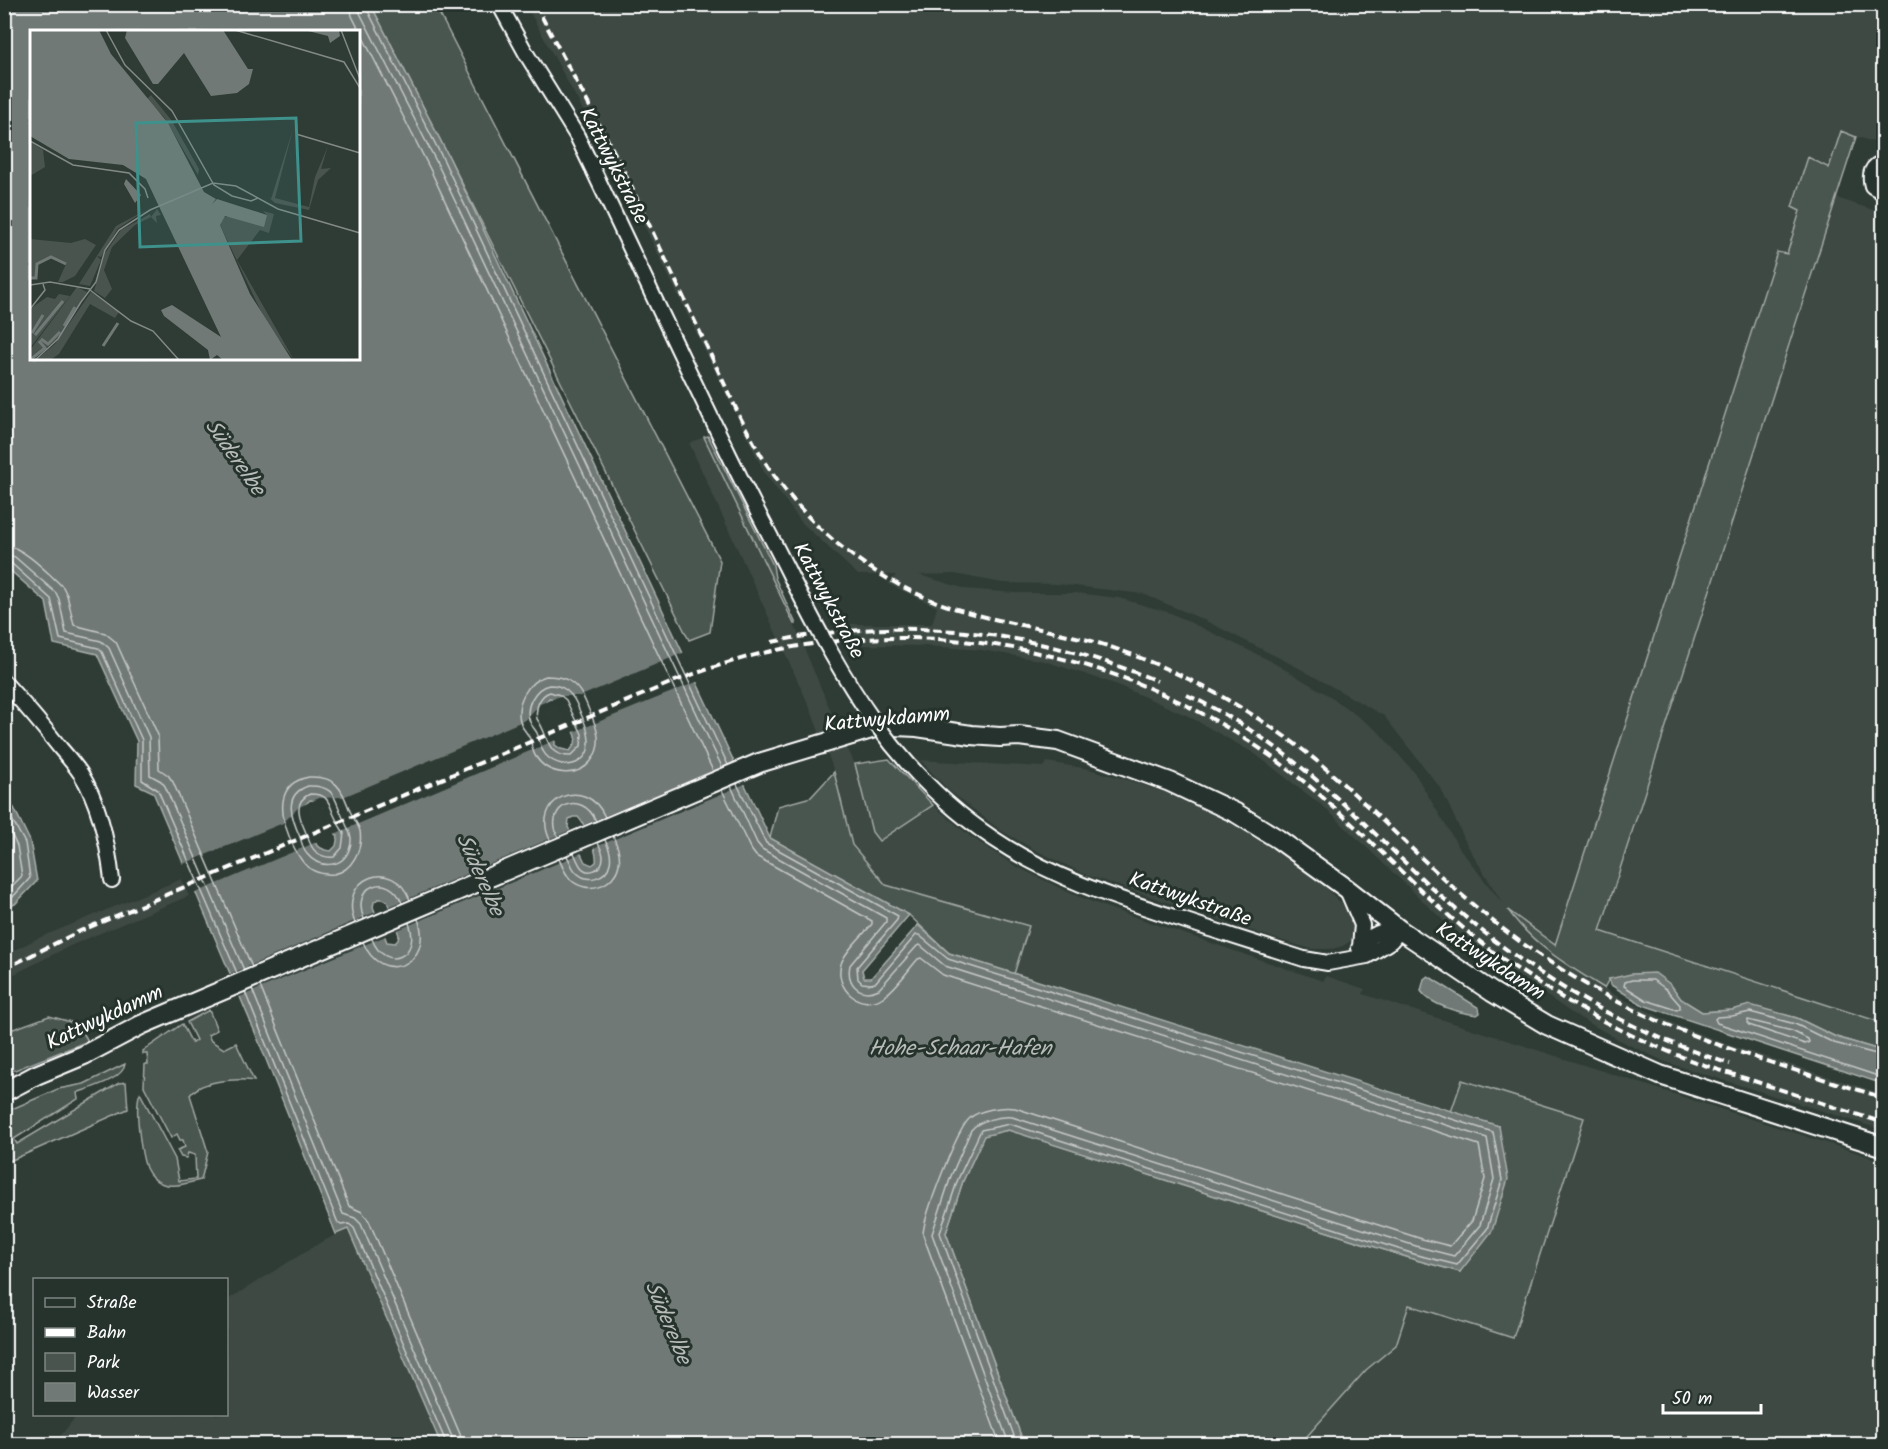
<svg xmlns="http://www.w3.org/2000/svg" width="1888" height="1449" font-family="Kalam,sans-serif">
<rect width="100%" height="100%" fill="#2f3b35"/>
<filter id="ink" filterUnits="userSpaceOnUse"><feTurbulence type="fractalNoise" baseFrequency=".0167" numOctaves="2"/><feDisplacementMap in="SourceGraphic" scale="12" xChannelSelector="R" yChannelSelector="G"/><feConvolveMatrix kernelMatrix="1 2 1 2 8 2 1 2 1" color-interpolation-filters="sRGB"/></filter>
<g filter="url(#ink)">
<!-- built -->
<path fill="#3c4842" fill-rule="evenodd" d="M526,5H1883V145L1841,132L1829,168L1808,157L1792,207L1800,210L1786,254L1777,252L1555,946L1510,913L1557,959L1617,996L1677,1025L1726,1044L1883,1094V1130L1665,1062L1619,1040L1573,1014L1490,957L1446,923L1325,808L1255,754L1188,716L1115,684L1044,661L981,650L926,646L849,645L838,624H932L937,607L888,584L896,575H858L802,523L765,474L633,203ZM954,574L1002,583L1057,584L1143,594L1204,620L1295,666L1384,716L1441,789L1467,845L1503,904L1460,849L1414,772L1378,731L1330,696L1267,659L1171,613L1119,598L1077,593H1016L966,589L920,575Z
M1837,198L1883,213V1023L1600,931Z
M704,437L794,624L838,728L855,764L863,796L879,841L933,805L970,836L1014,865L1070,893L1103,906L1323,981L1326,976L1365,989L1363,994L1883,1161V1444H1300L1366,1370L1396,1345L1409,1304L1513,1338L1584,1118L1461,1080L1451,1112L1014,974L1029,926L886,885L852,845L832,766L810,708L689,443Z
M920,760L1044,767L1047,762L1089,769L1128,780L1167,793L1244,829L1280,852L1315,877L1348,910L1355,920L1356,930L1352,940L1343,946L1332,949H1311L1273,938L1086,875L1033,849L1000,830L947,789Z
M181,879L189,896L70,946L5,979V955L36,939Z
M348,1229L441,1444H54L77,1415L226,1414L227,1300L321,1242Z"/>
<!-- green -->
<path fill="#4a544f" stroke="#a4aaa7" stroke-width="1.5" d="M371,5H435L720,561L710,632L689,640L450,159Z
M1841,131L1856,137L1600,931L1883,1023V1051L1836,1037L1797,1018L1750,1006L1732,1010L1702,1012L1681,999L1671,985L1609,979L1604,988C1568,966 1533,945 1508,910L1555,945L1777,252L1787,254L1800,211L1792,207L1808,157L1829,168Z
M708,436L773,565L775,578L796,624H794L704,437Z
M889,759L933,805L879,841L872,832L855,764Z
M834,772L852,845L886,885L1029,926L1014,974L949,953L909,915L770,838L778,806L811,797Z
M209,1010L217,1030L208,1035L211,1041L224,1049L236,1043L254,1081C237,1078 201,1080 190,1095L208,1152L201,1180C190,1182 174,1188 163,1184C156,1182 149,1175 146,1168C141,1155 134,1106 140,1093L175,1159L179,1181L196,1179L195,1155L188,1153L186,1158L181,1157L177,1150L185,1147L183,1140H180L177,1134L171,1138L144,1086L145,1064H148L147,1054H143V1051L182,1024L192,1043L196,1040L187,1022Z
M49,1016L78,1024L88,1041L5,1074V1032Z
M125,1064C124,1079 90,1088 77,1093L78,1099L14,1139L17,1144L119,1083L126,1082L128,1109L5,1163V1112L58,1089L84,1084Z
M1462,1080L1584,1118L1513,1338L1409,1305L1396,1345L1366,1370L1300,1444H1024L946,1233L963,1181L984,1135L1009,1130L1416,1260L1460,1272L1499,1126L1451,1112Z"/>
<!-- water -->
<path fill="#707975" stroke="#a9afac" stroke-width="1.5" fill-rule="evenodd" d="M5,5H371L450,159L770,838L909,915L862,970L864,978H871L918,925L949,953L1499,1126L1508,1179L1492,1231L1460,1272L1416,1260L1008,1130L984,1136L963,1181L946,1233L1024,1444H441L348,1229L336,1234L257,1037L153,792L136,784L137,741L97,654L54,644L46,602L5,566ZM32,32H358V358H32ZM549,698L555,699L563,706L576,736L575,744L570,751L561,749L555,745V740L542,715L546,702ZM310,800L321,802L335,833L338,836L336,846L331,851L325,850L317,846L305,814V805ZM573,817H578C585,824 598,852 596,862L592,865L585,862L568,827L569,819ZM378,899H383L387,901L399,935L398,940L395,943L387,942L373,907L374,902Z
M4,795L14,808L30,841L37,881L15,904L5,908Z
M1655,973L1671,985L1681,999L1702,1012L1732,1010L1750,1005L1797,1018L1836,1037L1883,1051V1084L1643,1005L1611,985L1609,979L1631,974Z
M1428,976L1479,1008L1480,1013L1477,1015C1460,1013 1430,1005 1421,991L1424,979Z"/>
<!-- pier -->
<path fill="#2f3b35" d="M685,652L699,681L571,733L560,708L557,703L550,702L547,707L545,715L548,717L558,739L332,835L322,811L323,808L319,804L311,803L308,806V813L319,841L193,894L181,865L283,823L299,807L319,798L343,797L525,720L540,704L560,696H581Z
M737,761L747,783L591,849L581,826Z
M573,829L584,852L395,931L386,908Z
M378,911L388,935L237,998L228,975Z"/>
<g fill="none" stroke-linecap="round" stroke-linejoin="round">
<!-- shore -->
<path stroke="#c6c9c8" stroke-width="1.5" d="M350,4L352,16L430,169L713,771
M359,4L360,13L438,165L722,767
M366,4L367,9L444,161L728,765
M4,545C23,546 49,574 63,587L67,595L74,625L105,633L116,642L158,735L159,769L168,775L173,782L252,967
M4,554L15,557L56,593L59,599L66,633L101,641L109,648L149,737L150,775L161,781L165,786L244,970
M4,562L11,563L51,599L60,639L98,648L102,652L142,740V780L158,790L237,973
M546,676C555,676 565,677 572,683C581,690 585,700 589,710C597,727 604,744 591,761C577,779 548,775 536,757C532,751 532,745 530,739C528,733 523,730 521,724C514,705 527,681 546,676Z
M549,685C555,685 561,686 566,690C574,696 577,705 581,714C588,729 597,753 576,763C565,768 548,761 543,751C540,746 540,739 537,733C535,729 532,727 530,722C524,708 534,688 549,685Z
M550,692L560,695L566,700L582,734L581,746L571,756C544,756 550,736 537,719C535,709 539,695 550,692Z
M309,777C337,776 341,788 350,811C353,818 358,824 360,831C363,849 352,871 334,874C307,877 297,856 289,836C280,813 276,783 309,777Z
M737,784L766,843L898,916L897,920L857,967L858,979L862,983L871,984L875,983L916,935H919L948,959L1493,1132L1502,1180L1487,1229L1457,1265L1417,1255L1010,1124L981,1130L958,1179L940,1233L1017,1444
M308,786C337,785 334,800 344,820C349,831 354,838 349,850C342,868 319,869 307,854C303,850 302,843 300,837C292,819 282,795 308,786Z
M731,786L757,843L762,849L886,918V922L850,965C846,984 860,998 879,989L917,946L920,945L945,966L1487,1138L1494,1179L1480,1225L1454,1256L1419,1247L1012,1117C1000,1116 979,1120 971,1130L951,1176L932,1234L1009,1444
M722,790L750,848L756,856L872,921V924C863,935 844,952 841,964C834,989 861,1012 883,997C897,988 907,971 918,959L921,958L943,975L1479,1145L1485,1179L1472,1221L1450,1246L1422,1239L1015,1108C1002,1106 979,1110 970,1118C957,1129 923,1218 923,1235L1000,1444
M310,794C328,794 328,801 334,815C337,822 340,827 344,833L342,848L334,857C327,858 321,856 316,852C311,848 309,841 307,835C301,821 291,802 310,794Z
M4,805L25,843L30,878L11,899L4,902
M4,819L17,846L22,876L4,894
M558,837C543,805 582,789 596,821
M550,840C530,798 586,774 605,817
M574,853C576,857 578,863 581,867C589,876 603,869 603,857C603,852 600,847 598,843
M567,856C570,861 572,868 576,872C587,884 607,878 610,863C612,854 608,847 605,840
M559,859C562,866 565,874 571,880C587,895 615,886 619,864C621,854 617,845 613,836
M364,919C350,886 389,870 402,903
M355,923C337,877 394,856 410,900
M372,939C385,973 422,957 409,923
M363,942C381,987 435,965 418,919
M1632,980H1653L1666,989L1680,1005V1008L1677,1010L1646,1000L1624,986L1625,982Z
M260,986L349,1206L362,1212L369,1221L460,1434L462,1444
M252,989L343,1214L355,1218L361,1224L452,1437L453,1444
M245,992L338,1223L341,1225L349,1224L354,1228L445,1440L446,1444
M1748,1020L1792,1031L1808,1039L1809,1042L1805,1044L1749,1025L1747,1023Z
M1884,1056L1834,1043L1795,1024L1750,1012L1732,1016L1717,1017L1715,1019L1717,1023L1884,1078"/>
<defs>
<path id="minor" d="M499,4L527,55L577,136
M1884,162C1871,165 1869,175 1872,186L1884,193
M4,682C24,704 43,726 61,749C68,757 75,765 81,774C100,804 108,845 112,880
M1347,890L1362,925L1360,946
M1210,929L1304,959L1328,963L1367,956L1391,941L1400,930
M1359,948C1371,934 1382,929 1400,930"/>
<path id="major" d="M4,1092L36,1075L84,1055L141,1025L759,763L875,728L896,726L917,727L971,735L1000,737L1019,736L1058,741L1170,782L1236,813L1278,839L1346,888L1400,930L1492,992L1547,1025L1660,1075L1884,1147"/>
</defs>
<!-- minor casing -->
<use href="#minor" stroke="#fff" stroke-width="18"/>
<!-- major casing -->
<use href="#major" stroke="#fff" stroke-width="22"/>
<!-- minor -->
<use href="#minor" stroke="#26332d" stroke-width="14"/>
<!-- major -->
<use href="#major" stroke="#26332d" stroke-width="18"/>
<!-- rail -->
<path stroke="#fff" stroke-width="4" stroke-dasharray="9 4.5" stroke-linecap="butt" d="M535,4L621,165L741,419C751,437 760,455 772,472C810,528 866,573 929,599C980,620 1035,626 1088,640C1140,655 1191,678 1238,706C1271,726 1303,748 1332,774C1387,822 1436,876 1494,922C1540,958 1591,990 1645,1015C1721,1050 1803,1072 1884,1098
M772,642C902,615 1035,630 1157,681
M1187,695C1239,719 1287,753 1329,791C1368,825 1404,863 1442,897C1527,973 1621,1029 1730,1064
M4,969L80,931L675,681C707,669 740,658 772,651C956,613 1151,659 1297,776C1375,838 1438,918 1522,972C1565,1001 1610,1027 1658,1047C1689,1061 1722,1071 1754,1081C1797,1095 1840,1109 1884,1123"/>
<defs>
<path id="minor-bridge" d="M577,136C631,248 683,361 738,473C755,508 774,542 791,577C844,682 894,772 994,839C1059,883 1136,904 1210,929"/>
</defs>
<!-- minor-bridge casing -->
<use href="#minor-bridge" stroke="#fff" stroke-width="18" stroke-linecap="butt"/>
<!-- minor-bridge -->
<use href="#minor-bridge" stroke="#26332d" stroke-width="14"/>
</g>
</g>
<g text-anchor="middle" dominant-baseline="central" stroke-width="6" stroke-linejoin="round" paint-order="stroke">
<!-- street labels -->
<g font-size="21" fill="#fff" stroke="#26332d">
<text transform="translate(613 166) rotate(63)">Kattwykstraße</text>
<text transform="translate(828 601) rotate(62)">Kattwykstraße</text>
<text transform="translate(887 720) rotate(-5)">Kattwykdamm</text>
<text transform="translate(1190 900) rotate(19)">Kattwykstraße</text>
<text transform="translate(1490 962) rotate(33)">Kattwykdamm</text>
<text transform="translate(105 1018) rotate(-25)">Kattwykdamm</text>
</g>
<!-- water labels -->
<g font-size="22" font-style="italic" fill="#b8bcba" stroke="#26332d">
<text transform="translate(234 458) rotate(55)">Süderelbe</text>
<text transform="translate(479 875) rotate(66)">Süderelbe</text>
<text x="960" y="1049">Hohe-Schaar-Hafen</text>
<text transform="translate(667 1323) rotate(67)">Süderelbe</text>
</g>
</g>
<!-- overview -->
<g transform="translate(30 30)">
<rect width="330" height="330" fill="#2f3b35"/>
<path d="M121,65L142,91L169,139L168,145L134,87L116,70ZM263,99L245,168L279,177L285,147L298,116L291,139L301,138L288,150L279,180L245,173L237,166L241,169ZM0,112L13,120L15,137L0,146ZM127,179L131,185L126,186L127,193L121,187L105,195L82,217L74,240L82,259L75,268L64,261L75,223L91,200L120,184L121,187ZM116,180L86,200H87L71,227L67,226L71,230L60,256L49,254L86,196ZM233,181L244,184L239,203L230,200L207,230L264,330L236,292L190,195L193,187L237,185ZM0,209L41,213L55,209L66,215L45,246L33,252H28L36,234L22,227L8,234L6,248H0ZM47,257L57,262L28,309L0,330V320ZM61,262L89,282L85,288L60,274L29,324L20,330H6L25,314ZM29,264L40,266L0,318V279L17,267L25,269Z" fill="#4a544f"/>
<path d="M0,0H69L81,24L138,93L174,162L186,169L182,174L187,169L237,185L234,197L195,186L190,195L220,264L262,330H193L187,325L180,330L178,320L134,286L131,280L142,275L191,307L116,149L93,135L39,129L0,106ZM97,0H193L218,39H223L219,54L207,63L181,66L154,23L128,54H123L95,8ZM274,0H309L310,6L300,13L298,6ZM96,149L111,165L105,173L94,154Z" fill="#707975"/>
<path fill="none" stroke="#707975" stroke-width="3" d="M0,248H6L7,234L21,227L36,234M34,296L45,277M2,303L13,285M5,305L33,271M11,309L18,314L30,302M73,316L88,293M0,330L15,318L9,311"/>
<path fill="none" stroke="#828986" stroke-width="1.5" d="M76,0L95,35L142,81L184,155L202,166L221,171L228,168M205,0L314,32L330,58M311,0L330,49M266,104L330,123M0,111L43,135L99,143L115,159L118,168M0,255L20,252L60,259M60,260L101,291L123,301L149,330M51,272L66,252L75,220L89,200L120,180L183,153L206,156L248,179L330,203M0,279L15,260L13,254M5,330L28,309L51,272"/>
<path fill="#3f918b" fill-opacity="0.15" stroke="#3f918b" stroke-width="3" d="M266,88L271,211L110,217L106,93Z"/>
<rect width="330" height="330" fill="none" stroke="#fff" stroke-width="3"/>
</g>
<!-- margin -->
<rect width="1888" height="1449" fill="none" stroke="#26332d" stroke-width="24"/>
<rect x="12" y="12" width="1864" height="1425" fill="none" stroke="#fff" stroke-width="2" filter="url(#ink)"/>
<!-- legend -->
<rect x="33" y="1278" width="195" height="138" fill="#26332d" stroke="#7d8581" stroke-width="1.5"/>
<rect x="45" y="1298" width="30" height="9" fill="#26332d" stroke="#7d8581" stroke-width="1.5"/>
<text x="87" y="1308" font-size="18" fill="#ffffff">Straße</text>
<rect x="45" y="1328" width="30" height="9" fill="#ffffff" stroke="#7d8581" stroke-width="1.5"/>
<text x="87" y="1338" font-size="18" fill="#ffffff">Bahn</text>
<rect x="45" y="1353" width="30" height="18" fill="#4a544f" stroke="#7d8581" stroke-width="1.5"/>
<text x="87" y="1368" font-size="18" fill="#ffffff">Park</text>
<rect x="45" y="1383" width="30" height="18" fill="#707975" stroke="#7d8581" stroke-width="1.5"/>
<text x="87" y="1398" font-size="18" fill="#ffffff">Wasser</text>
<!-- scale -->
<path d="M1663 1404v9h98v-9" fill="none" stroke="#ffffff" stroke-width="3"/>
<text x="1672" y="1404" font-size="18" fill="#ffffff" stroke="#26332d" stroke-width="4.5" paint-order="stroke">50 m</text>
</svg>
